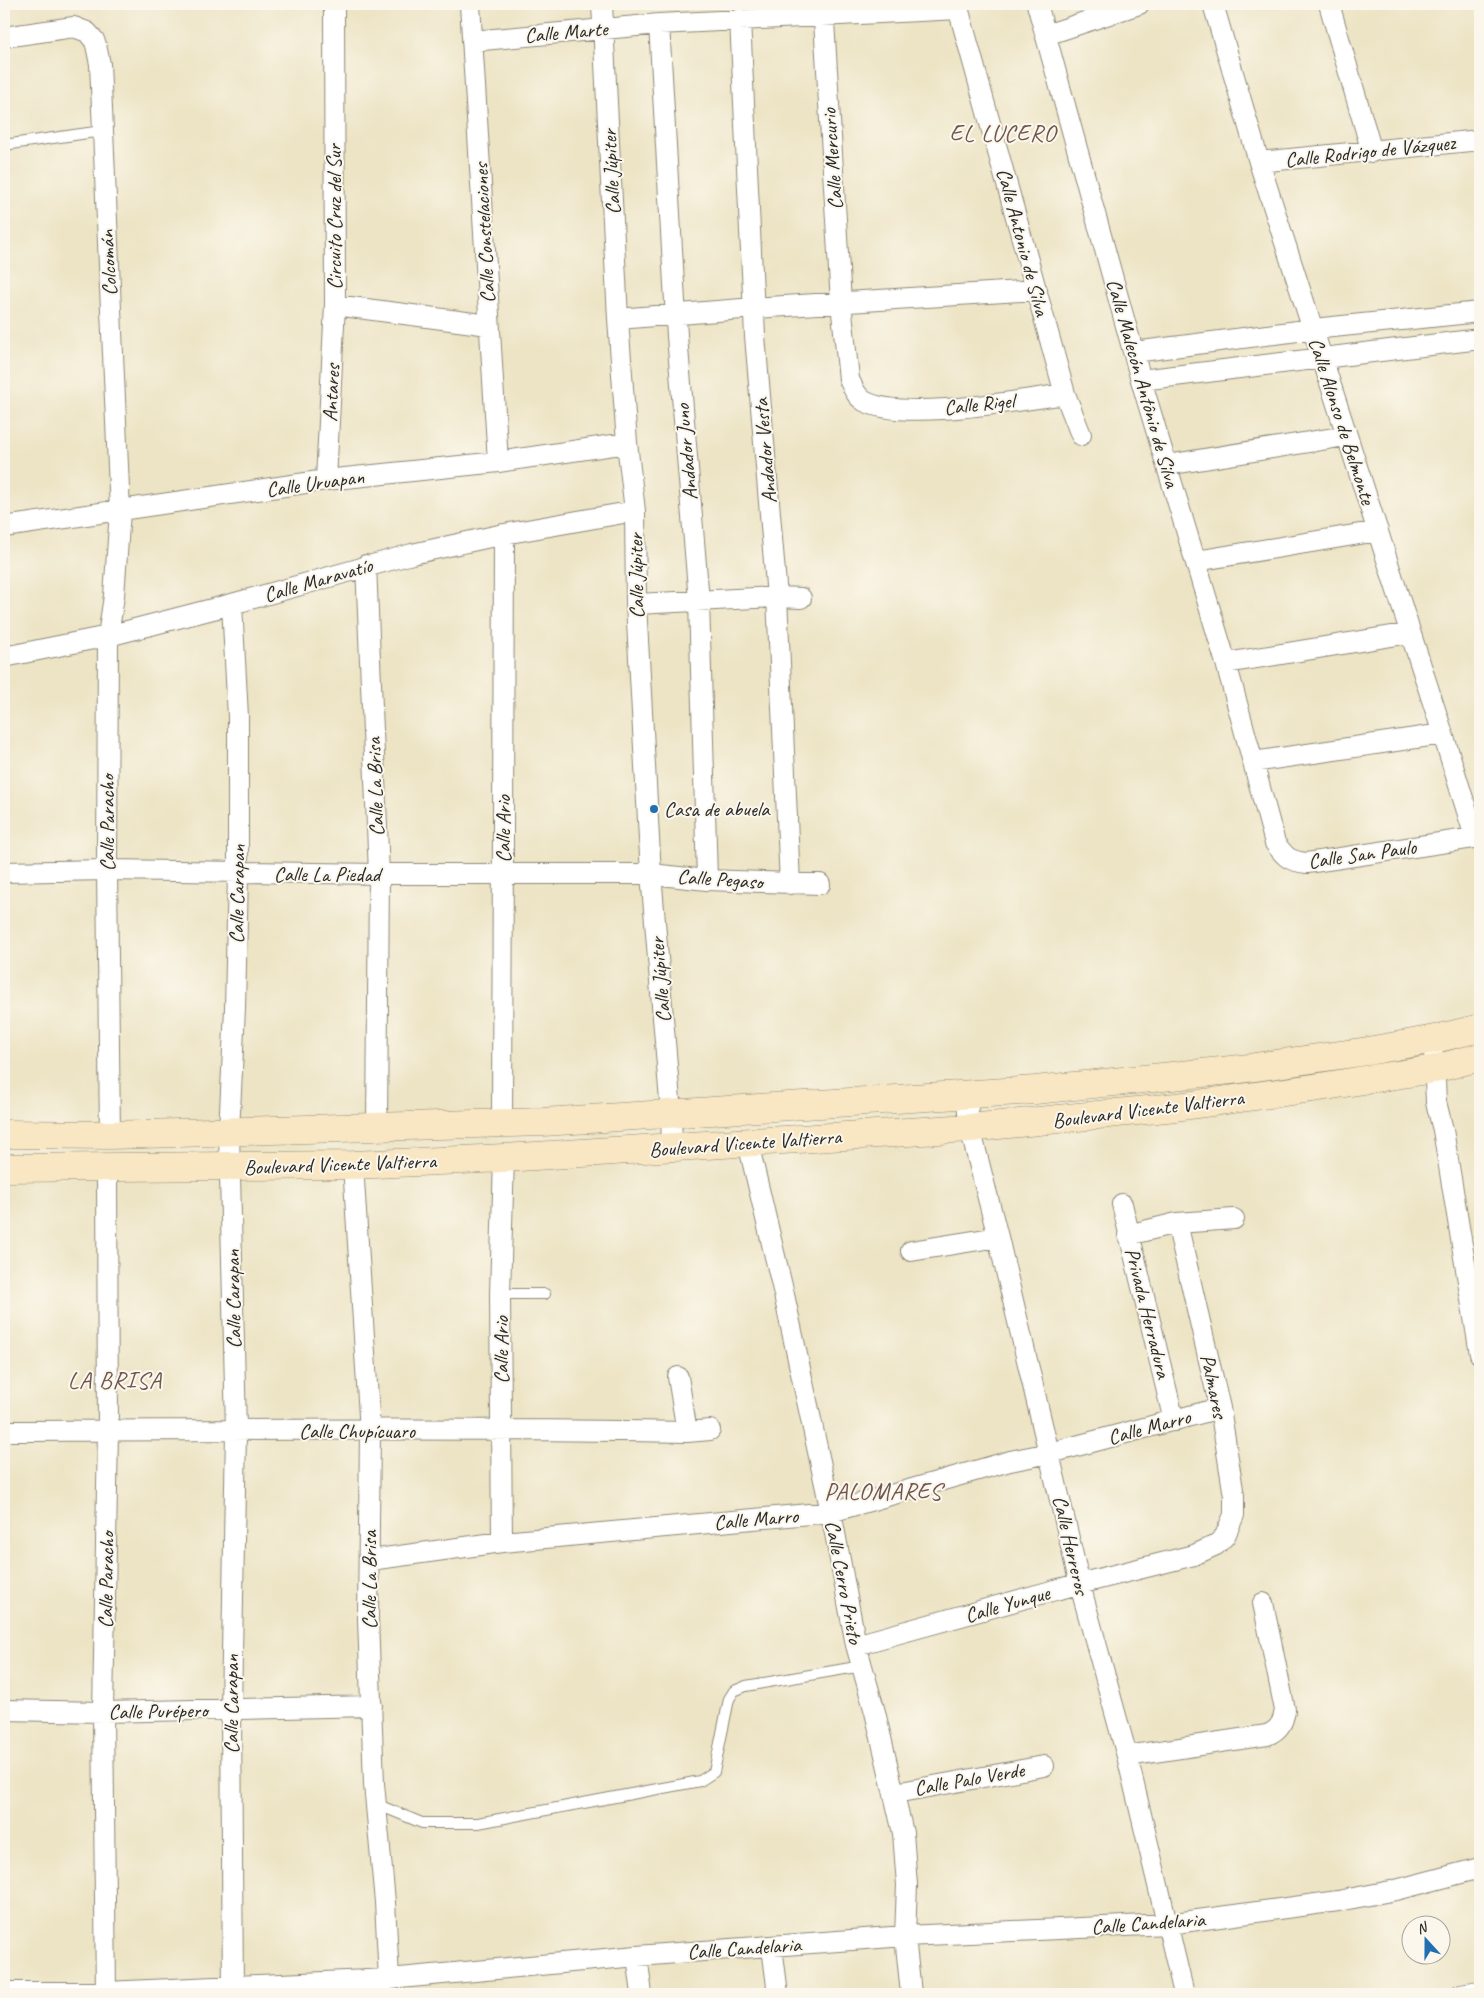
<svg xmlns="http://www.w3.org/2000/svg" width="1484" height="1998" font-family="Caveat,sans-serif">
<rect width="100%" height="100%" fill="#fbf7ec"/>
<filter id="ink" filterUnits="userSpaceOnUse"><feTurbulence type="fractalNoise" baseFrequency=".02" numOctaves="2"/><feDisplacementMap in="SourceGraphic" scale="10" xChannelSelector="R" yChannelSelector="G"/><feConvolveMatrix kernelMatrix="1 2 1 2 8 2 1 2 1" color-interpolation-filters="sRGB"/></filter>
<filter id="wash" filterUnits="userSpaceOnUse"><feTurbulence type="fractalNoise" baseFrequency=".0096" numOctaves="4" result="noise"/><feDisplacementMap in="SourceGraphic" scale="20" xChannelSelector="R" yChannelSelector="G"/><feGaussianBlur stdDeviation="1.12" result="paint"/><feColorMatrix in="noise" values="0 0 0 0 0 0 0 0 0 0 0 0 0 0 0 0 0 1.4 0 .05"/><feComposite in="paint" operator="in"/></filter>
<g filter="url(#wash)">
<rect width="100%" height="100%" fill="#ede4c5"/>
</g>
<g filter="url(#ink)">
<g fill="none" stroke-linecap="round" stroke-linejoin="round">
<defs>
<path id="service" d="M4,145L102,131
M500,1294H545
M376,1804L422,1823H478L700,1781L714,1772L729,1699L734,1691L746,1686L862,1666"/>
<path id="minor" d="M470,4L498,462
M602,4L618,319L627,443L635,511L636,604L651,874L671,1113L672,1148
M823,4L841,303L849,379C853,388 856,396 864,401C901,422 1021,400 1065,394
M957,4L1065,394L1081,435
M1037,4L1141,380L1226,663L1275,843C1286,858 1289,861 1307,863L1480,837
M1213,4L1259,162L1443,734L1475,837
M1329,4L1372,152
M740,19L755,336L777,597L790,884
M659,24L677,336L699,601L707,880
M1046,35L1139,4
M4,37L74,27L87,32L94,40L96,45L100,64L120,511L114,596L108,636L107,870L110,1135
M472,41L659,24L959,9
M1259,162L1480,140
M335,305L489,325
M618,319L754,308L1037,290
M1134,352L1313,329L1480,312
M1141,380L1480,339
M1167,465L1346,436
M326,480L335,305L334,4
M4,527L326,480L498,462L627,443
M1196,561L1378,531
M366,565L379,874L377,1128
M232,604L238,717V873L235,1008L229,1132L236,1431L231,1710L233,1994
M636,604L777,597L801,598
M4,657L108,636L232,604L412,554L504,534L635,511
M1226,663L1410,633
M1253,762L1443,734
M4,872L107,870L379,874H651L707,880L820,884
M1434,1057L1436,1102L1443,1130L1480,1354
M966,1094L970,1128L998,1237L1080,1585L1127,1756L1184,1994
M502,1123L504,534
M748,1143L783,1290L831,1512L856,1645L875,1712L903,1833L907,1885L905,1936L911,1994
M353,1165L370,1431L368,1619L374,1784L385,1902L389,1979L387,1994
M1122,1204L1174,1421
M1128,1235L1177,1223L1234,1219
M911,1251L998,1237
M678,1377L687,1432
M4,1431C232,1430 460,1428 687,1432L710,1430
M502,1542L500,1294L504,1158
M370,1560L502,1542L831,1512L1010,1461L1050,1453L1220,1408
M856,1645L1055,1590L1194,1555L1216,1545L1225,1536L1234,1515V1496L1220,1408L1177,1223
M4,1710L103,1712L372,1706
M1127,1756L1267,1735C1279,1730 1283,1723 1285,1710L1263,1603
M895,1793L1044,1766
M772,1947L778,1994
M637,1956L642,1994
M4,1992H106L389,1979L637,1956L905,1936L1168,1924L1338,1901L1396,1890L1480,1868
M106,1994L103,1712L108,1431L107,1167
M1461,1994L1480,1991"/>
<path id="secondary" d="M4,1134L110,1135L543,1122L1035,1090L1241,1069L1368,1051L1435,1039L1480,1028
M4,1168L353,1165L504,1158L970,1128L1176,1107L1313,1088L1434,1069L1480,1057"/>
</defs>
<!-- service casing -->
<use href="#service" stroke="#8c8878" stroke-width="12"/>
<!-- minor casing -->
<use href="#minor" stroke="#8c8878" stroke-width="22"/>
<!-- secondary casing -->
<use href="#secondary" stroke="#8c8878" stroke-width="29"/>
<!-- service -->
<use href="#service" stroke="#fff" stroke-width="10"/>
<!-- minor -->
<use href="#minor" stroke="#fff" stroke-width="20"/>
<!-- secondary -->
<use href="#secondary" stroke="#f9e7c3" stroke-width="28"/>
</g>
</g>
<!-- markers -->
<circle fill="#1f6fb2" stroke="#fbf7ec" stroke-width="2" cx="654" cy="809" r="5"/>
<g text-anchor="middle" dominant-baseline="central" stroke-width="4" stroke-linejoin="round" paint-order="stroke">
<!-- street labels -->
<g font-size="21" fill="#2b2b2b" stroke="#fbf7ec">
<text transform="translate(566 32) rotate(-5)">Calle Marte</text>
<text transform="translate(1370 151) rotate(-6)">Calle Rodrigo de Vázquez</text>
<text transform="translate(832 159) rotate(-94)">Calle Mercurio</text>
<text transform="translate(611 172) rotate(-93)">Calle Júpiter</text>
<text transform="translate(334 217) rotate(-90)">Circuito Cruz del Sur</text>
<text transform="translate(484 233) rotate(-93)">Calle Constelaciones</text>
<text transform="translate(1023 242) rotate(75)">Calle Antonio de Silva</text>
<text transform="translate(108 263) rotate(-93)">Colcomán</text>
<text transform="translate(1143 383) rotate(74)">Calle Malecón Antônio de Silva</text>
<text transform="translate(331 393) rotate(-87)">Antares</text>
<text transform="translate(979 404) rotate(-6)">Calle Rigel</text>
<text transform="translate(1342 421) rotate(72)">Calle Alonso de Belmonte</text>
<text transform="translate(765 451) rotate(-95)">Andador Vesta</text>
<text transform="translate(686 452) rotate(-95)">Andador Juno</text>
<text transform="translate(315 483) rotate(-8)">Calle Uruapan</text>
<text transform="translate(636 576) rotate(-91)">Calle Júpiter</text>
<text transform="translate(318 580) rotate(-16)">Calle Maravatío</text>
<text transform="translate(375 787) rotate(-92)">Calle La Brisa</text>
<text transform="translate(107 823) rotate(-90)">Calle Paracho</text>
<text transform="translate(503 829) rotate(-90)">Calle Ario</text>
<text transform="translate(1362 854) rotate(-8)">Calle San Paulo</text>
<text x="327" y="874">Calle La Piedad</text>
<text transform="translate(720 879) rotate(4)">Calle Pegaso</text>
<text transform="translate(237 894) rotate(-89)">Calle Carapan</text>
<text transform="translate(660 980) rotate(-95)">Calle Júpiter</text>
<text transform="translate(1148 1109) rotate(-7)">Boulevard Vicente Valtierra</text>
<text transform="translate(745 1143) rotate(-4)">Boulevard Vicente Valtierra</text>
<text transform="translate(340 1164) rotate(-2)">Boulevard Vicente Valtierra</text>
<text transform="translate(233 1299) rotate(-91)">Calle Carapan</text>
<text transform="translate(1148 1313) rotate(76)">Privada Herradura</text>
<text transform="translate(501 1350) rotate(-90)">Calle Ario</text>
<text transform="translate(1214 1386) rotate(78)">Palmares</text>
<text transform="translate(1149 1427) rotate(-15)">Calle Marro</text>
<text x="357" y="1431">Calle Chupícuaro</text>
<text transform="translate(756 1519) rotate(-5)">Calle Marro</text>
<text transform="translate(1071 1545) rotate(77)">Calle Herreros</text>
<text transform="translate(106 1580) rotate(-89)">Calle Paracho</text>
<text transform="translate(369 1580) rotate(-90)">Calle La Brisa</text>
<text transform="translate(844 1582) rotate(79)">Calle Cerro Prieto</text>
<text transform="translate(1007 1604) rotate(-16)">Calle Yunque</text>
<text transform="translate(231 1704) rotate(-90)">Calle Carapan</text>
<text transform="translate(158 1711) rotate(-1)">Calle Purépero</text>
<text transform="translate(969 1779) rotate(-10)">Calle Palo Verde</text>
<text transform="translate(1148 1923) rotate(-4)">Calle Candelaria</text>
<text transform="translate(744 1948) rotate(-4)">Calle Candelaria</text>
</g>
<!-- poi labels -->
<g font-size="21" fill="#2b2b2b" stroke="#fbf7ec" text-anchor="start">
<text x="664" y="809">Casa de abuela</text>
</g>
<!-- quarter labels -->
<g font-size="24" letter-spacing="1" fill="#70564e" stroke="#fbf7ec">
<text x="1003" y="133">EL LUCERO</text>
<text x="115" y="1380">LA BRISA</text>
<text x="883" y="1491">PALOMARES</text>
</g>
</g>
<!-- margin -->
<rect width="1484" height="1998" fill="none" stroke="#fbf7ec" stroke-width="20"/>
<!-- north arrow -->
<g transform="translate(1426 1940) rotate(339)"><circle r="24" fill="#fbf7ec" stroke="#a8a59f"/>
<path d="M0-4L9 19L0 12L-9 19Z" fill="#1f6fb2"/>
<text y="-8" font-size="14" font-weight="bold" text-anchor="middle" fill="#2b2b2b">N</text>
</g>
</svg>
